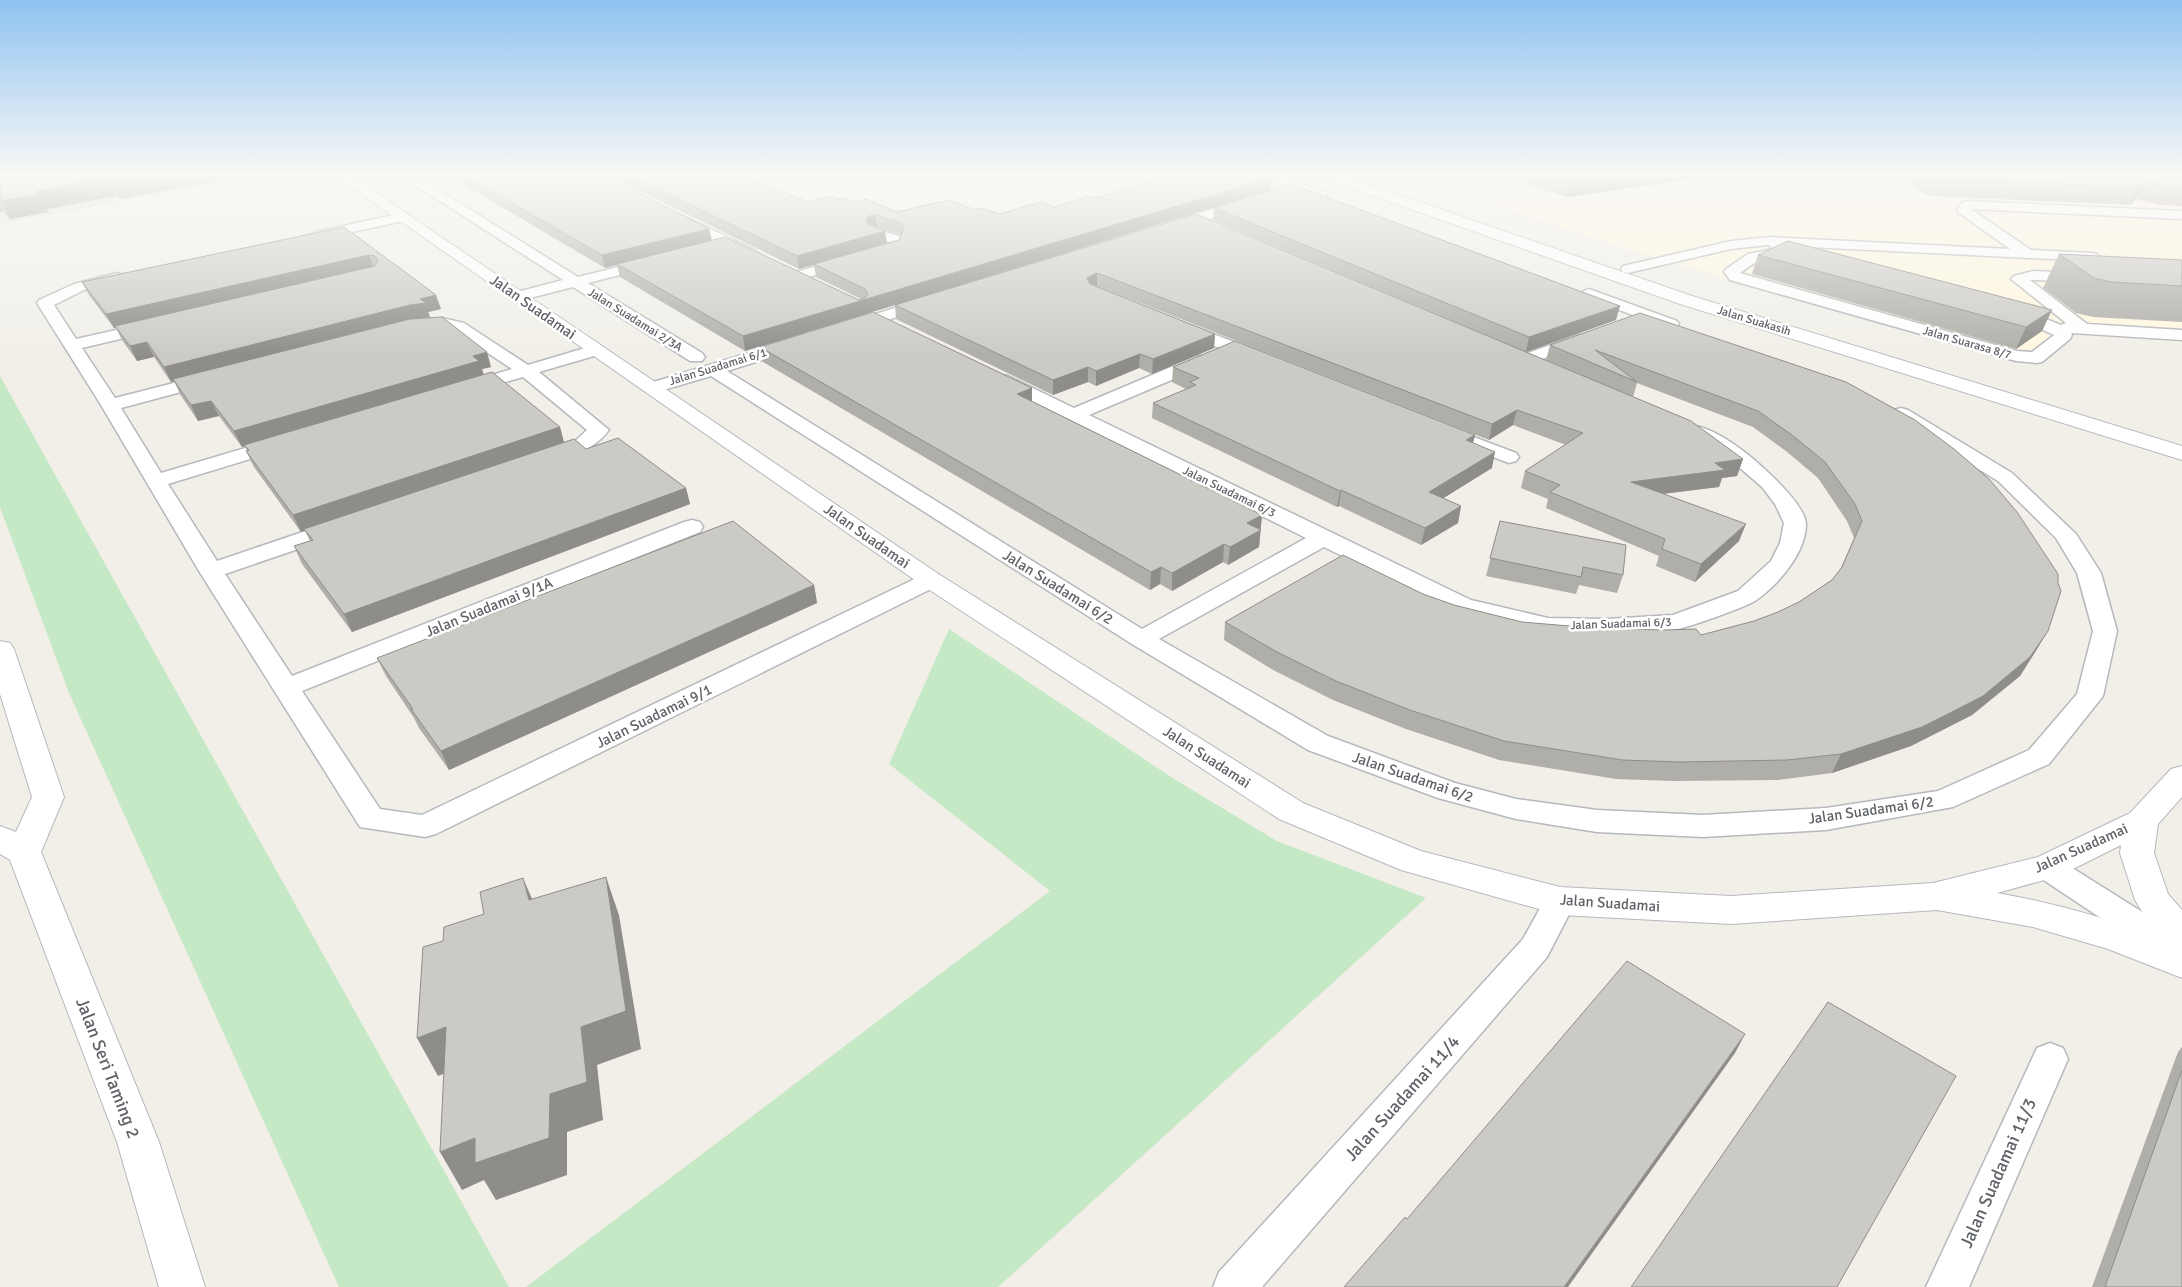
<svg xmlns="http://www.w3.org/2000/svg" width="2182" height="1287" font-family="Signika,sans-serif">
<rect width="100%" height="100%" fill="#f1efe8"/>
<!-- commercial -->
<path fill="#fef7e0" d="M1408,176H2182V342L2069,335L2029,365L1636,252Z"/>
<!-- education -->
<path fill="#e1ded6" d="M0,176H258L0,224Z"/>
<!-- green -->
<path fill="#c5e8c5" d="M0,376L509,1287H339L69,693L0,507Z
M949,629L1174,779L1277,841L1426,898L998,1287H526L1050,891L889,764Z"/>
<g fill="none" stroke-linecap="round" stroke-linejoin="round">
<defs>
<path id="minor" d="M401,176H416L578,277L650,259L655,260L657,263L655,266L588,283L702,353L705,357L702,361H690L573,287L518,301L513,299L510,296L513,293L563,280Z
M1262,176H1281L1326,192L1327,195L1321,199L1316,198L1264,179Z
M1246,199L1251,200L1252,203L1251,206L1170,231L1163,227L1165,224Z
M1967,201L2182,211V219L1971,209L2031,250L2092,253L2097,254L2099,257L2097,260L2092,261L1789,246L1814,254L1816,257L1814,260C1804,262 1797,256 1787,255C1769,254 1753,263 1740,273L2017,351L2032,352L2054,335L2009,315L2007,312L2009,309H2021L2061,325L2066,323L2011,279L2014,276L2033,271L2082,273L2087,275L2090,278L2087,281L2030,280L2087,324L2182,330V340L2071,333L2072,335L2070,339L2042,362L2036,363L2016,361L1730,280L1724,272L1726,269L1748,254L1774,249L1768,245L1731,249L1628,273L1623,272L1621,269L1623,266L1731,241L1770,237L2010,249L1959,213L1957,210L1962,202Z
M403,213L408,214L410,217L408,220L315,240L308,236L315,232Z
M681,215L755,250L757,253L750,257L745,256L676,222L674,219Z
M876,229L901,237L903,240L900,251L798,280L793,279L791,276L793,273L888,245L889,242L871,236L869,233L871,230Z
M117,273L122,275L125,278L122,281L84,290L54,305L76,339L152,322L158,324L160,327L158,330L82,348L115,398L209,374L215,375L218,379L215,383L121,408L161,473L279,438L286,440L289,444L286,448L168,484L217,561L332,522L340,520L348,522L351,527L348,532L225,574L292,676L684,522L692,520L700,522L703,527L700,532L302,691L380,809L422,815L923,575L931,573L939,575L943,580L939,585L436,834L425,837L360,827L199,571L101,405L37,303L39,300L74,284Z
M1589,289L1677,321L1679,324L1677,327H1665L1584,297L1581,294L1584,291Z
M929,297L935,299L937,302L935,305L850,332L844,330L842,327L844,324Z
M442,318L464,323L528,365L595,345L601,346L603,350L601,354L539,372L609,430C597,447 564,465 544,460L541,456L544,452L574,442L587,430L523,377L468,393L462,392L459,388L462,384L512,369L453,330C439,327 425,333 412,329L410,326L412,323Z
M1182,322L1265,354L1268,358L1265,362H1253L1176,330L1174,327L1176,324Z
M1579,335L1585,336L1587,340L1585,344L1525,365L1519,364L1516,360L1519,356Z
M795,339L801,340L803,344L801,348L727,371L1142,629L1306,538L996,384L993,380L996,376L1002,375L1008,376L1074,408L1197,356H1209L1212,360L1209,364L1089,415L1471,600L1548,618L1606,619L1673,615L1738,591L1771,561L1780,543L1784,523L1775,504L1762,487L1718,449L1682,434L1679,430L1682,426C1704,421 1736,445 1752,458C1767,471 1805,504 1806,524C1806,553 1778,585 1755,601C1745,607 1690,627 1677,629C1665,631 1652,631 1639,631C1609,633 1578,635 1548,632C1467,624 1395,582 1324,547L1159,639L1328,736L1455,783L1516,799L1597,810L1703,815L1826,808L1938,791L2029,750L2077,694L2093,631L2077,573L2056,538L1998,481L1894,418L1892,414L1894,410L1901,408L1908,410L2012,473L2076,534L2101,573L2117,631L2103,696L2049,764L1953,807L1826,830L1703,837L1597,832L1516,819L1438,798L1308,750L1132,644L711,376L653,393L647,392L644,388L647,384Z
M1463,433L1516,453L1519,457L1516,461L1509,463L1456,443L1453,439L1456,435Z
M2047,855L2058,859L2182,937V968L2170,964L2036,875L2031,867L2036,859Z
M1560,889L1571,892L1576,901L1547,957L1262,1287H1213L1219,1272L1523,939L1549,892Z
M2050,1043L2063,1048L2068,1059L1969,1287H1926L2037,1048Z"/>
<path id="tertiary" d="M336,176H351L940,575L1303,803L1421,851L1560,887L1731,896L1933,883L2038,857L2130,813L2171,769L2182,766V797L2158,824L2154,853L2168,894L2182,910V978L2108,949L2033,927L1937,910L1731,924L1560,915L1401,870L1279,819L922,585ZM2121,845L2120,853L2135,900L2141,910L2166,941C2111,919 2055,903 1997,893L2059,876Z
M0,641L10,643L14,649L64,797L41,852L159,1142L205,1287H159L117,1142L10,860L0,854V826L16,832L32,797L0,694Z"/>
<path id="secondary" d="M1324,176H1344L1692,296L2182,446V460L1680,304L1325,179Z"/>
</defs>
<!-- minor casing -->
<use href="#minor" stroke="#b5b8bc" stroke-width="3"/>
<!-- tertiary casing -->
<use href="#tertiary" stroke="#b5b8bc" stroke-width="2"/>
<!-- secondary casing -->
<use href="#secondary" stroke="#b6babf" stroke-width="2"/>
<!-- minor -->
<use href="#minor" fill="#fff" fill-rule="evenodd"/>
<!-- tertiary -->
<use href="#tertiary" fill="#fff" fill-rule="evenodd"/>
<!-- secondary -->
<use href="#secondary" fill="#fff" fill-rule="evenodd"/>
</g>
<!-- wall -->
<path fill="#afaea9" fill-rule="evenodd" d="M0,176H226L227,179L120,199L116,196L47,209L48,212L10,219L3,211L0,212Z
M449,176H606L709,229L712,241L859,300L861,299L816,277L814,265L799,269L609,176H741L808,202L837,199L854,202L897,212L975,210L1000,214L1055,207L1096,198L1156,179L1152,176H1265L1271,178L1270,190L745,351L620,277L617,265L605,268ZM876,227L901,235L899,240L887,243Z
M1507,176H1693L1692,179L1567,197L1525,184Z
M1899,176H2182V206L2162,205L2136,199L2130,205L1931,196L1921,193Z
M1214,208L1616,320L1526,352L1213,220Z
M1196,214L1743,459L1737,476L1722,478L1719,487L1664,494L1739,541L1695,582L1656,566L1659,556L1546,508L1548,499L1521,488L1525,471L1566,445L1513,425L1489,440L1097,286L1215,334L1214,348L1152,374L1139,368L1096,386L1088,382L1053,395L896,319L895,305Z
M344,227L441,309L428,312L430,317L491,367L482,369L483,374L560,427L564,442L586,449L686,488L690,504L352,632L302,564L294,546L310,541L305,531L301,532L254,467L246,451H247L245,446L242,447L219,416L198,421L180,394L174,381L171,382L154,357L137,361L122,340L116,328H114L89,295L82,282Z
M2059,254L2182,260V322L2093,317L2076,313L2043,288Z
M1758,255L2052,310L2042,331L2016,349L1752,274Z
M1550,345L1846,382L2037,649L2020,676L1972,715L1911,746L1832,773L1778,780L1673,781L1616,779L1499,760L1406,729L1333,700L1275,671L1224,640L1225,622L1423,594L1454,605L1522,622L1593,628L1701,635L1754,621L1778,612L1799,602L1832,580L1841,568L1854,538L1847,521L1818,478L1786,451L1753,427L1637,383L1633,397L1546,360Z
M760,347L1032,388V401L1262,515L1259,547L1228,565L1223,562L1172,591L1160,584L1150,590L763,362Z
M1173,367L1475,435L1473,443L1492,468L1443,498L1461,506L1458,523L1421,545L1339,506L1337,507L1152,418L1153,403L1186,389L1172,382Z
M1500,521L1623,575L1617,593L1579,585L1576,594L1486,576Z
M814,585L817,603L449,770L419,728L414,718L386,676L377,658Z
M2182,1047V1287H2092L2178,1052Z"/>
<!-- shaded-wall -->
<path fill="#8f8d8a" d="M140,176H226L227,179L120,199L112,181Z
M1572,176H1693L1692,179L1567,197Z
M108,178L116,196L47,209L48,212L10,219L1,201L36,191Z
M1271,178L1270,190L745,351L743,336Z
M2145,182L2136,199L2130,205L2139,187Z
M0,206L3,211L0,212Z
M875,215L877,227L871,228L867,232L866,220L869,216Z
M709,229L712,241L617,264V265L605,268L602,255Z
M885,231L887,243L799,269L797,256Z
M369,255L374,268L114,328L106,314Z
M1097,273V286L1087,292V278Z
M436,295L441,309L428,312L430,317L415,319L171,382L164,367Z
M1620,306L1616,320L1526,352L1529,337Z
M2052,310L2042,331L2016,349L2026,327Z
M1215,334L1214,348L1152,374L1153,359Z
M147,342L154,357L137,361L130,346Z
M487,352L491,367L482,369L484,375L242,447L234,431Z
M1140,354L1139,368L1096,386V371Z
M1088,367V382L1053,395V380Z
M1032,388V404L1017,394Z
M211,401L219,416L198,421L191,405Z
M1517,410L1513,425L1489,440L1492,424Z
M560,427L564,443L301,532L293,515Z
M1475,435L1471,451L1466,440Z
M1495,452L1492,468L1426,509L1429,492Z
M1743,459L1737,476L1722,478L1719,487L1626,498L1631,482L1715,463Z
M686,488L690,504L352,632L344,614Z
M1341,490L1339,506L1337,507L1340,491Z
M1461,506L1458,523L1421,545L1425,528Z
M1262,515L1259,547L1228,565L1230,547L1247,523Z
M1746,524L1739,541L1695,582L1701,564Z
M1224,544L1223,562L1172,591V573Z
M1161,567L1160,584L1150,590L1151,572Z
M814,585L817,603L449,770L441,751Z
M2048,631L2037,649L2020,676L1972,715L1911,746L1832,773L1841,754Z
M606,877L619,915L641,1049L597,1065L603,1120L567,1132V1175L496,1200L484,1180L462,1190L440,1152L581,1027Z
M523,878L539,915L529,900Z
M446,1027L466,1065L438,1076L417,1038Z
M1745,1034L1735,1053L1568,1287H1564Z"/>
<!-- building -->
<path fill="#cccac5" stroke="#8f8d8a" d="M0,176H140L112,181L108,178L36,191L39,194L1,201Z
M465,176H606L709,229L602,255Z
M630,176H741L808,202L831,196L837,199L843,198L854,202L866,199L897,212L949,200L975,210L982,208L1000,214L1041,202L1055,207L1090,196L1096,198L1165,176H1265L1271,178L743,336L617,264L725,237L859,300L865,298L868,294L865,289L814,264L899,240L904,228L901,223L875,215L869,216L866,220L868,224L885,231L797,256Z
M1929,176H2182V188L2171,187L2145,182L2139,187L1938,179Z
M1291,184L1620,306L1529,337L1214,208Z
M1196,214L1691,421L1743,459L1715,463L1725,470L1631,482L1746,524L1701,564L1662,549L1665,539L1550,492L1560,485L1525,471L1583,433L1517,410L1492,424L1097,273L1087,278L1090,284L1215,334L1153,359L1140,354L1096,371L1088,367L1053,380L895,305Z
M344,227L436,295L420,299L426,303L410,305L164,367L147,342L130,346L115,326L375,266L378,260L375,256L369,255L106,314L82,282Z
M1788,241L2052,310L2026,327L1758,255Z
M2059,254L2182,260V286L2111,282L2094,278Z
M873,312L1032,388L1017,394L1262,515L1247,523L1261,530L1230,547L1224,544L1172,573L1161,567L1151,572L760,347Z
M1640,313L1846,382L1915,420L1954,449L1989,479L2017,512L2058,574V583L2061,591L2048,631L2030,657L1983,696L1950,713L1922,727L1841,754L1787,760L1680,762L1623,760L1504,741L1410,710L1336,681L1277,652L1225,622L1343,555L1423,594L1454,605L1522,622L1593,628L1663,630L1696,629L1701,635L1754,621L1778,612L1799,602L1832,580L1842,567L1862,521L1855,504L1825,462L1792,435L1758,411L1595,350L1637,382L1550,345Z
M442,317L487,352L473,356L479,361L234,431L211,401L191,405L173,379L410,319Z
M1235,341L1475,435L1466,440L1495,452L1429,492L1461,506L1425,528L1341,490L1340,491L1153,403L1196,385L1190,382L1199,378L1173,367Z
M492,372L560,427L293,515L246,451L249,450L244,445Z
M618,438L686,488L344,614L294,546L313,540L304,529L574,439L586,449Z
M733,521L814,585L441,751L411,709H413L377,658Z
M1500,521L1626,545L1623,575L1583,567L1581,577L1490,558Z
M606,877L626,1011L581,1027L587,1082L550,1094L549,1138L475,1163V1138L440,1152L446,1027L417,1038L423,947L443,941L444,927L484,914L480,892L523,878L529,900Z
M1627,961L1745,1034L1564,1287H1344L1405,1217L1407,1219Z
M1828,1002L1956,1076L1837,1287H1631Z
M2182,1070V1287H2105Z"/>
<!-- sky -->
<linearGradient id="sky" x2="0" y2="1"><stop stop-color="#8fc3f1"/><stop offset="0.49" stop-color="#f9f8f5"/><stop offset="1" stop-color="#f9f8f5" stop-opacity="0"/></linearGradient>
<rect width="2182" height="356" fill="url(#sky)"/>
<g text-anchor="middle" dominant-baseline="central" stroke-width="5" stroke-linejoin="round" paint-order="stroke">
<!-- far-street labels -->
<g font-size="12" fill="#5f6368" stroke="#fff">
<text transform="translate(635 320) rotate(32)">Jalan Suadamai 2/3A</text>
<text transform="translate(1754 321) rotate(17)">Jalan Suakasih</text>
<text transform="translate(1967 343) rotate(16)">Jalan Suarasa 8/7</text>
<text transform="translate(718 367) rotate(-17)">Jalan Suadamai 6/1</text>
<text transform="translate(1229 492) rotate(26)">Jalan Suadamai 6/3</text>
<text transform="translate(1621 624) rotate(-2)">Jalan Suadamai 6/3</text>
</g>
<!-- street labels -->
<g font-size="15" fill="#5f6368" stroke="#fff">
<text transform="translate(533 307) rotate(35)">Jalan Suadamai</text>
<text transform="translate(867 536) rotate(35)">Jalan Suadamai</text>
<text transform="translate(1058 587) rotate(32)">Jalan Suadamai 6/2</text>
<text transform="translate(489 607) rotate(-22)">Jalan Suadamai 9/1A</text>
<text transform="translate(654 716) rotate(-26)">Jalan Suadamai 9/1</text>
<text transform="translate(1207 757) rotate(33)">Jalan Suadamai</text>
<text transform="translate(1413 777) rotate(19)">Jalan Suadamai 6/2</text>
<text transform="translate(1871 810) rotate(-8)">Jalan Suadamai 6/2</text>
<text transform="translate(2081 848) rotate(-24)">Jalan Suadamai</text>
<text transform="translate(1610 903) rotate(4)">Jalan Suadamai</text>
</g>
<!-- near-street labels -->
<g font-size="18" fill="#5f6368" stroke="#fff">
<text transform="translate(108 1068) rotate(69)">Jalan Seri Taming 2</text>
<text transform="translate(1402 1098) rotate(-48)">Jalan Suadamai 11/4</text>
<text transform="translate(1998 1173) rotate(-66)">Jalan Suadamai 11/3</text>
</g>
</g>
</svg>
